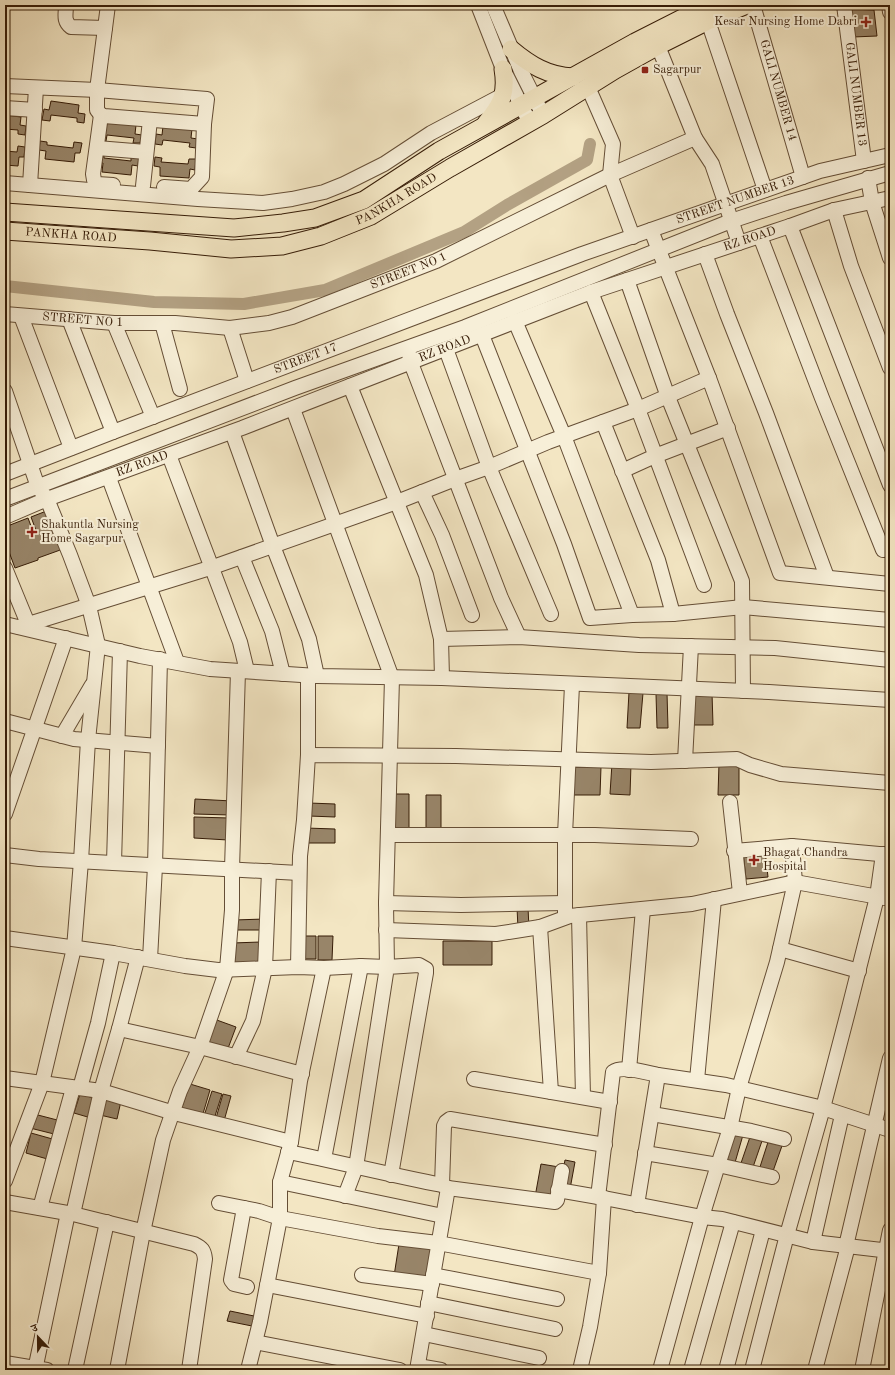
<svg xmlns="http://www.w3.org/2000/svg" width="895" height="1375" font-family="'Old Standard TT','Noto Serif Devanagari',serif">
<rect width="100%" height="100%" fill="#f3e6c3"/>
<filter id="stains"><feTurbulence type="fractalNoise" baseFrequency=".005" numOctaves="4"/><feColorMatrix values="0 0 0 0 .2 0 0 0 0 .09 0 0 0 0 .02 0 0 0 .5 -.17"/></filter>
<radialGradient id="worn" r=".72"><stop offset=".6" stop-color="#630" stop-opacity="0"/><stop offset="1" stop-color="#630" stop-opacity=".3"/></radialGradient>
<g fill="none" stroke-linecap="round" stroke-linejoin="round">
<!-- canal -->
<path stroke="#b3a183" stroke-width="12" d="M5,286L154,302L244,304L325,290L464,232L507,205L587,160L590,144"/>
</g>
<!-- building -->
<path fill="#988569" stroke="#361c07" d="M851,9L874,10L877,36L853,37Z
M51,101L79,105L78,113L85,114L84,123L77,122V118L51,115L50,121L42,120L44,109L49,110Z
M5,115L21,117L20,125L26,126L25,135L18,134V130L5,129Z
M107,121L136,125L135,134L142,135L140,143H133L134,138L107,135L106,141L99,140L100,130L106,131Z
M163,126L192,129L191,138L198,139L196,148L189,147L190,143L163,140L162,145L155,144L156,134L162,135Z
M40,141L47,142V145L73,148L74,142L82,143L80,153H75L74,162L45,159L46,151L39,150Z
M18,146L25,147L24,157H19L18,166L5,165V151L17,152Z
M97,154H104V158L131,161V155L139,156L138,166L132,165L131,175L102,172L103,163H96Z
M155,157L162,158L161,162L188,164L189,159H196L195,170L190,169L189,178L160,176V167L154,166Z
M49,510L63,549L38,558V560L15,568L5,541V527L28,518L34,534L37,533L31,517Z
M629,692L643,693L640,728H627Z
M667,693L668,728H657L656,694Z
M712,693L713,725H690V694Z
M612,763L631,764L630,795L610,794Z
M719,763L739,764V795H718Z
M569,767H601L600,795H569Z
M391,794H409V829H391Z
M426,795H441V831H426Z
M195,799L232,801L231,815L194,814Z
M309,803L335,804V817L309,816Z
M194,817L229,818L228,840L194,838Z
M306,828L335,829V843H306Z
M765,850L768,877L746,879L743,852Z
M517,907H528L529,929H518Z
M265,919V930H234V920Z
M303,936H316V959H303Z
M318,936H333L332,960H318Z
M443,941H492V965H443Z
M261,942L262,965L232,966V943Z
M214,1019L236,1027L227,1051L205,1044Z
M190,1084L210,1090L202,1117L181,1110Z
M212,1091L222,1094L214,1119L204,1116Z
M80,1094L97,1099L91,1118L74,1113Z
M223,1094L231,1096L224,1121L216,1118Z
M104,1097L121,1101L117,1119L100,1115Z
M34,1114L61,1121L58,1135L30,1128Z
M733,1132L743,1135L734,1166L724,1163Z
M31,1133L56,1140L51,1160L26,1153Z
M751,1134L763,1138L752,1170L740,1166Z
M769,1139L783,1143L772,1174L759,1170Z
M565,1160L575,1162L570,1189L560,1187Z
M541,1164L559,1167L554,1200L535,1197Z
M399,1244L431,1248L426,1280L394,1276Z
M230,1311L254,1316L252,1326L227,1321Z"/>
<g fill="none" stroke-linecap="round" stroke-linejoin="round">
<defs>
<g id="minor">
<path d="M66,5C66,14 63,21 71,27L105,28"/>
<path d="M108,5L97,90V110L101,115L104,116L204,124"/>
<path d="M478,5L503,69L530,123"/>
<path d="M493,5L521,71L543,115"/>
<path id="s1" d="M753,5L803,177"/>
<path id="s2" d="M844,5L864,161"/>
<path d="M889,5L890,12"/>
<path d="M708,21L765,190"/>
<path d="M5,86L97,90L207,99L204,124L202,177L191,189L164,187"/>
<path d="M588,87L613,144L610,175L633,237"/>
<path d="M5,108L35,110"/>
<path d="M101,115L93,174L94,180L97,184L113,185"/>
<path d="M695,138L712,164L739,243"/>
<path d="M97,148L146,152"/>
<path d="M868,178L872,202L890,258"/>
<path d="M5,183L198,199L263,203L292,199L324,192L344,184L384,164L431,133L503,95"/>
<path d="M30,185L36,88"/>
<path d="M143,186L150,120"/>
<path d="M834,210L851,266L890,368"/>
<path d="M790,226L890,485"/>
<path d="M651,230L709,378"/>
<path d="M760,236L822,398L883,550"/>
<path d="M705,254L727,314L766,413L827,577"/>
<path d="M627,280L668,397L742,581L743,691"/>
<path d="M591,292L638,409L704,585"/>
<path id="s3" d="M5,314L114,323H175L230,328L269,323L292,317L436,261L610,175L695,138L658,46"/>
<path d="M21,316L71,448"/>
<path d="M69,319L113,432"/>
<path d="M515,321L564,436L632,615"/>
<path d="M114,323L153,417"/>
<path d="M162,323L180,389"/>
<path d="M230,328L247,381"/>
<path d="M482,335L564,544L590,618L632,615L673,614L743,607L890,620"/>
<path d="M446,349L489,467L551,614"/>
<path d="M409,354L411,363L501,598L519,637"/>
<path d="M350,386L426,575L441,639L442,678"/>
<path d="M5,391L38,487L47,499L70,555L89,606L98,645L88,740L81,861L74,948L42,1083L5,1181"/>
<path d="M603,422L658,560L673,614"/>
<path d="M232,432L273,546L309,639L317,676"/>
<path d="M169,455L240,642L247,671"/>
<path d="M622,471L655,456L728,428"/>
<path id="s4" d="M5,474L113,432L582,254L820,171L890,155"/>
<path d="M109,478L177,662"/>
<path d="M422,492L442,535L472,615"/>
<path d="M5,499L295,388L465,327L731,221L786,203L890,173"/>
<path id="s5" d="M5,517L47,499L242,428L591,292L790,226L834,210L890,198"/>
<path d="M242,557L272,631L283,674"/>
<path d="M5,568L28,624"/>
<path d="M5,624L140,656L210,669L317,676L442,678L769,692L890,700"/>
<path d="M19,627L213,567L397,502L455,479L489,467L548,442L638,409L709,378L780,573L890,584"/>
<path d="M441,639L519,637L639,645L775,648L890,660"/>
<path d="M308,676V755"/>
<path d="M5,721L74,739L158,746"/>
<path d="M62,736L92,685"/>
<path d="M685,761L691,646"/>
<path d="M730,802L740,893"/>
<path d="M5,814L66,638"/>
<path d="M388,835H595L691,839"/>
<path d="M734,851L792,846L890,855"/>
<path d="M5,855L39,859L299,873"/>
<path d="M114,863L120,651"/>
<path d="M386,903L461,905L565,903"/>
<path d="M579,915L583,1097"/>
<path d="M565,917V835L572,685"/>
<path d="M540,927L551,1092"/>
<path d="M386,930L496,934L540,927L570,916L692,904L795,882L890,899"/>
<path d="M5,938L113,953L185,966L218,970L298,967L324,968L361,966L387,967L386,903L392,678L293,409"/>
<path d="M780,949L859,971"/>
<path d="M150,959L155,866L160,659"/>
<path d="M298,967L300,856L304,820L308,755L456,756L651,762L737,759L750,765L781,774L890,783"/>
<path d="M119,1029L138,957"/>
<path d="M236,1057L253,1021L265,968L269,871"/>
<path d="M629,1070L643,909"/>
<path d="M5,1078L101,1091L119,1029L200,1047L302,1074"/>
<path d="M474,1079L610,1102"/>
<path d="M697,1080L714,899"/>
<path d="M80,1088L98,1023L113,953"/>
<path d="M652,1114L751,1131L784,1139"/>
<path d="M288,1152C339,1162 390,1175 442,1185L448,1188L417,1370"/>
<path d="M645,1153L718,1165L702,1217L660,1370"/>
<path d="M324,1159L361,966"/>
<path d="M772,1177L718,1165L730,1128L739,1088L777,962L795,882L792,846"/>
<path d="M280,1182L443,1216"/>
<path d="M442,1185L444,1126L446,1122L450,1119L605,1145"/>
<path d="M448,1188L555,1202L557,1200L562,1171"/>
<path d="M558,1190L604,1198L599,1273L590,1327L580,1370"/>
<path d="M345,1196L356,1167L387,967L419,965L426,969V973L391,1175"/>
<path d="M598,1197L613,1072C622,1065 648,1073 658,1075"/>
<path d="M604,1198L702,1217L722,1219L813,1242L890,1251"/>
<path d="M5,1202L73,1214L194,1244C202,1248 204,1250 205,1259L189,1370"/>
<path d="M219,1203L259,1211L280,1218V1182L291,1142L300,1081L324,968"/>
<path d="M637,1205L658,1075L726,1085L823,1108L848,1012L877,897L883,854"/>
<path d="M40,1208L73,1088"/>
<path d="M244,1208L231,1280L234,1284L247,1287"/>
<path d="M73,1214L101,1091L174,1113L291,1142"/>
<path d="M813,1242L842,1115"/>
<path d="M846,1246L890,1058"/>
<path d="M362,1275L432,1284"/>
<path d="M433,1275L557,1299"/>
<path d="M267,1285L427,1316"/>
<path d="M428,1303L555,1329"/>
<path d="M424,1334L539,1358"/>
<path d="M255,1342L400,1370"/>
<path d="M5,1363L47,1370"/>
<path d="M418,1366L441,1370"/>
<path d="M35,1370L68,1213"/>
<path d="M75,1370L107,1222"/>
<path d="M117,1370L143,1232L163,1140L180,1091L200,1047L227,969L232,910V869L238,671"/>
<path d="M248,1370L260,1322L280,1218L378,1236L438,1243L599,1273"/>
<path d="M691,1370L733,1222"/>
<path d="M726,1370L763,1230"/>
<path d="M752,1370L787,1235L823,1108L890,1130"/>
<path d="M815,1370L848,1246"/>
<path d="M862,1370L890,1230"/>
</g>
<g id="major">
<path d="M511,49C530,65 548,76 573,77"/>
<path d="M486,123C502,104 507,93 503,69"/>
<path d="M5,212L234,228L283,223L315,218L364,200L439,151L635,42L708,5"/>
<path id="s6" d="M5,231L150,241L231,249L282,246L321,236L371,216L450,168L543,115L615,70L658,46L708,21L747,5"/>
</g>
</defs>
<!-- minor casing -->
<use href="#minor" stroke="#654e36" stroke-width="16"/>
<!-- major casing -->
<use href="#major" stroke="#361c07" stroke-width="19"/>
<!-- minor -->
<use href="#minor" stroke="#f7efd8" stroke-width="14"/>
<!-- major -->
<use href="#major" stroke="#f3e6c3" stroke-width="17"/>
</g>
<!-- markers -->
<g fill="#8f2418" stroke="#f7efd8" stroke-width="1.5">
<path d="M864 16h4v4h4v4h-4v4h-4v-4h-4v-4h4z"/>
<rect x="641" y="66" width="8" height="8" rx="2"/>
<path d="M30 526h4v4h4v4h-4v4h-4v-4h-4v-4h4z"/>
<path d="M752 854h4v4h4v4h-4v4h-4v-4h-4v-4h4z"/>
</g>
<g text-anchor="middle" dominant-baseline="central" stroke-width="4" stroke-linejoin="round" paint-order="stroke">
<!-- poi labels -->
<g font-size="12" fill="#361c07" stroke="#f7efd8" text-anchor="start">
<text x="857" y="22" text-anchor="end">Kesar Nursing Home Dabri</text>
<text x="653" y="70">Sagarpur</text>
<text x="41" y="525">Shakuntla Nursing<tspan x="41" dy="14">Home Sagarpur</tspan></text>
<text x="763" y="853">Bhagat Chandra<tspan x="763" dy="14">Hospital</tspan></text>
</g>
<!-- street labels -->
<g font-size="12" fill="#361c07" stroke="#f7efd8">
<text stroke="none"><textPath href="#s1" startOffset="89">GALI NUMBER 14</textPath></text>
<text stroke="none"><textPath href="#s2" startOffset="90">GALI NUMBER 13</textPath></text>
<text stroke="none"><textPath href="#s6" startOffset="402">PANKHA ROAD</textPath></text>
<text stroke="none"><textPath href="#s4" startOffset="780">STREET NUMBER 13</textPath></text>
<text stroke="none"><textPath href="#s6" startOffset="66">PANKHA ROAD</textPath></text>
<text stroke="none"><textPath href="#s5" startOffset="795">RZ ROAD</textPath></text>
<text stroke="none"><textPath href="#s3" startOffset="414">STREET NO 1</textPath></text>
<text stroke="none"><textPath href="#s3" startOffset="78">STREET NO 1</textPath></text>
<text stroke="none"><textPath href="#s5" startOffset="471">RZ ROAD</textPath></text>
<text stroke="none"><textPath href="#s4" startOffset="322">STREET 17</textPath></text>
<text stroke="none"><textPath href="#s5" startOffset="147">RZ ROAD</textPath></text>
</g>
</g>
<!-- margin -->
<rect width="895" height="1375" fill="none" stroke="#f3e6c3" stroke-width="20"/>
<rect x="6" y="6" width="883" height="1363" fill="none" stroke="#361c07" stroke-width="2"/>
<rect x="10" y="10" width="875" height="1355" fill="none" stroke="#361c07"/>
<!-- north arrow -->
<g transform="translate(38 1337) rotate(338)" stroke="#f7efd8" stroke-width="3" paint-order="stroke">
<path d="M0-3L7 15L0 10L-7 15Z" fill="#361c07"/>
<text y="-6" font-size="11" font-weight="bold" text-anchor="middle" fill="#361c07">उ</text>
</g>
<rect width="100%" height="100%" filter="url(#stains)"/>
<rect width="100%" height="100%" fill="url(#worn)"/>
</svg>
